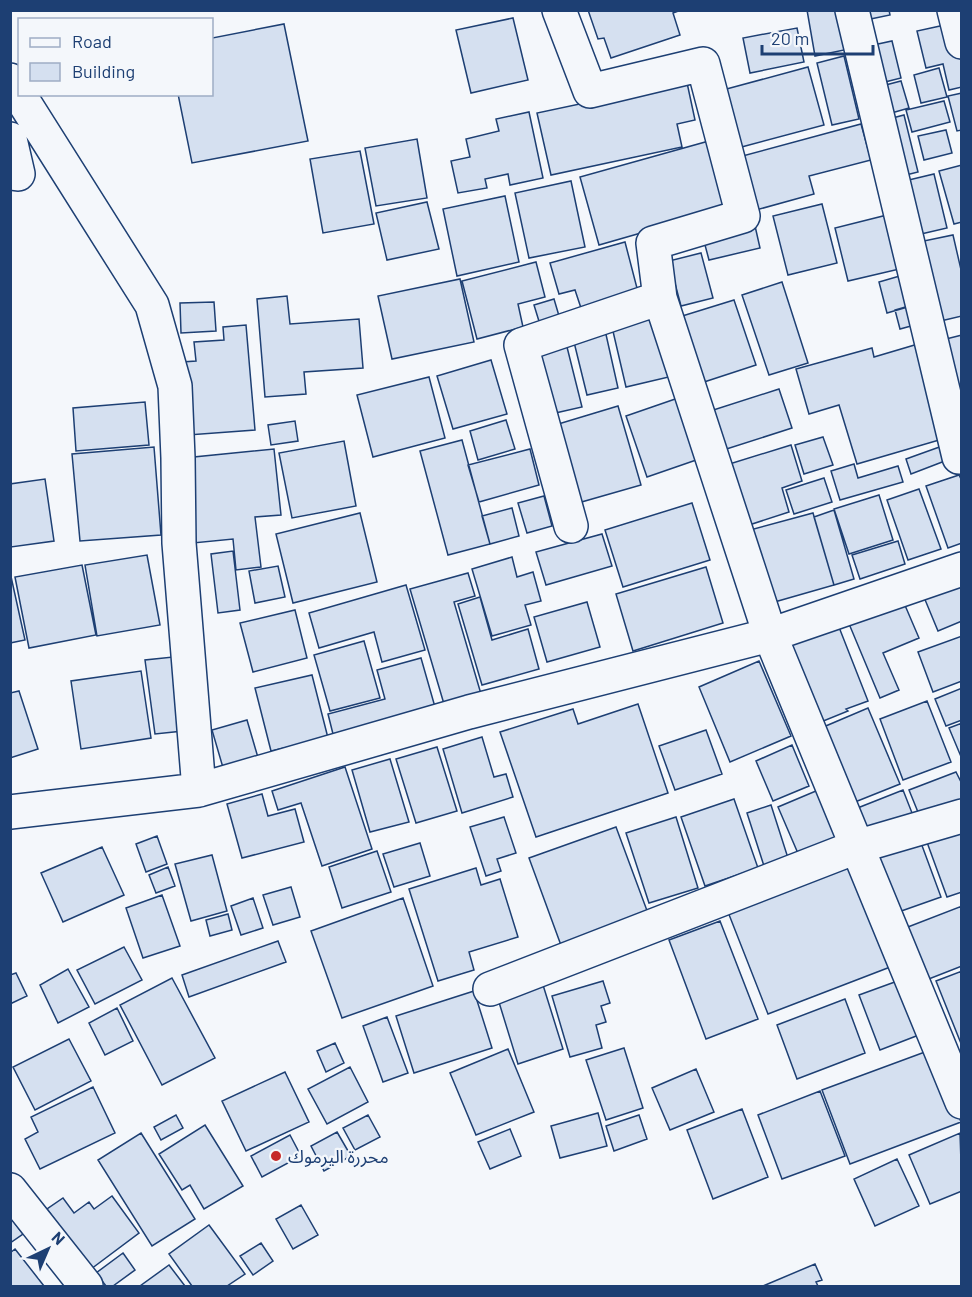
<svg xmlns="http://www.w3.org/2000/svg" width="972" height="1297" font-family="Barlow,'Noto Sans Arabic',sans-serif">
<rect width="100%" height="100%" fill="#f4f7fb"/>
<!-- building -->
<path fill="#d5e0f0" stroke="#1d3f73" stroke-width="1.5" d="M588,10H681L673,13L680,35L611,58L604,38L598,39Z
M807,10H842L849,49L815,56Z
M854,10H889L890,15L856,22Z
M513,18L528,80L471,93L456,30Z
M954,23L962,53V87L949,90L943,64L926,68L917,31Z
M284,24L308,141L192,163L178,94H212V38Z
M797,28L804,62L750,73L743,38Z
M892,41L901,78L873,85L864,47Z
M844,56L859,119L832,125L817,63Z
M808,67L824,125L734,149L719,91Z
M939,68L947,97L921,103L914,75Z
M686,78L695,120L677,124L682,147L551,175L537,113L641,91Z
M901,81L909,108L881,116L874,88Z
M962,93V130L957,131L948,96Z
M944,101L950,122L912,132L906,110Z
M529,112L543,178L510,185L508,174L485,179L487,188L458,193L451,161L470,157L466,139L499,131L496,119Z
M904,115L918,172L894,178L881,121Z
M861,124L871,160L809,176L814,194L749,212L735,158Z
M946,130L952,153L924,160L918,136Z
M417,139L427,198L376,206L365,148Z
M716,139L735,206L599,245L580,177Z
M360,151L374,224L323,233L310,159Z
M962,165V222L954,224L939,171Z
M934,174L947,228L908,237L896,183Z
M571,181L585,247L529,258L515,193Z
M505,196L519,262L457,276L443,209Z
M427,202L439,249L387,260L376,213Z
M822,204L837,263L788,275L773,216Z
M895,213L908,267L848,281L835,228Z
M753,217L760,248L709,260L701,230Z
M953,235L962,274V316L932,323L914,243Z
M625,242L638,292L581,308L575,290L559,294L550,263Z
M701,253L713,298L681,306L669,261Z
M536,262L545,297L518,304L523,327L477,339L462,281Z
M910,273L918,304L887,313L879,282Z
M460,279L474,342L392,359L378,296Z
M782,282L808,363L769,375L742,295Z
M287,296L290,324L359,319L363,368L304,372L306,394L265,397L257,299Z
M554,299L562,326L542,331L534,305Z
M734,300L756,365L701,383L679,317Z
M214,302L216,331L181,333L180,303Z
M916,304L922,323L900,329L895,310Z
M660,316L673,376L626,387L612,327Z
M246,325L255,430L188,435L182,362L196,361L194,342L224,340L223,327Z
M605,330L618,388L587,395L573,338Z
M962,335V444L934,342Z
M566,343L582,407L542,416L526,352Z
M918,344L946,438L857,464L839,405L809,414L796,369L872,348L874,357Z
M491,360L507,414L453,429L437,376Z
M429,377L445,438L373,457L357,395Z
M779,389L792,428L717,452L704,413Z
M681,397L702,458L647,477L626,416Z
M145,402L149,445L76,451L73,408Z
M618,406L641,485L578,503L555,425Z
M506,420L515,449L478,460L470,431Z
M295,421L298,441L271,445L268,425Z
M823,437L833,465L804,474L795,445Z
M462,440L490,544L448,555L420,451Z
M344,441L356,506L292,518L279,453Z
M791,445L802,481L782,488L789,512L743,527L723,466Z
M945,445L950,459L911,474L906,459Z
M154,447L161,535L80,541L72,454Z
M274,449L281,515L255,517L261,567L236,570L233,539L193,543L184,458Z
M530,449L539,485L479,502L468,465Z
M854,464L858,478L898,466L903,482L840,500L831,471Z
M959,475L962,481V543L948,548L926,486Z
M824,478L832,502L794,514L786,490Z
M45,479L54,541L11,547L10,484Z
M919,489L941,549L908,560L887,500Z
M879,495L893,540L849,554L834,509Z
M544,496L552,526L527,533L518,503Z
M692,503L710,560L623,587L605,530Z
M512,508L519,536L490,544L482,516Z
M834,510L854,579L834,585L814,517Z
M360,513L377,582L293,603L276,534Z
M813,513L834,585L771,603L750,530Z
M602,534L612,566L546,585L536,552Z
M898,541L905,564L860,579L852,555Z
M233,551L240,610L218,613L211,554Z
M147,555L160,625L97,636L85,565Z
M512,557L517,577L533,572L541,601L525,605L531,625L492,636L472,569Z
M82,565L96,635L29,648L15,577Z
M278,566L285,597L255,603L249,571Z
M706,567L723,623L633,651L616,594Z
M10,572L25,640L10,643Z
M468,573L475,596L454,602L481,694L444,704L410,589Z
M962,573V621L938,631L921,590Z
M406,585L425,650L382,662L374,632L319,648L309,613Z
M901,596L919,638L883,653L899,690L880,698L847,619Z
M480,597L492,640L528,629L539,669L482,685L458,604Z
M587,602L600,647L547,662L534,617Z
M295,610L307,658L253,672L240,623Z
M835,617L868,701L846,709L848,711L811,726L777,640Z
M962,636V681L933,692L918,652Z
M364,641L380,698L330,711L314,655Z
M173,657L183,731L155,734L145,660Z
M421,658L435,707L333,734L328,714L385,699L377,670Z
M759,661L791,736L730,762L699,687Z
M141,671L151,738L81,749L71,681Z
M312,675L328,738L271,751L255,688Z
M962,688V720L946,726L935,699Z
M19,691L38,749L10,758V693Z
M927,701L951,762L903,780L880,719Z
M638,704L668,793L536,837L500,732L573,709L578,724Z
M868,708L900,784L845,806L814,731Z
M247,720L259,761L224,771L212,730Z
M962,723V759L949,728Z
M706,730L722,774L675,790L659,746Z
M482,737L494,777L506,774L513,797L462,813L443,749Z
M792,745L809,786L773,801L756,761Z
M437,747L457,811L416,823L396,759Z
M390,759L409,822L370,832L352,770Z
M345,767L372,849L322,866L301,803L278,810L272,791Z
M956,772L962,784V801L920,817L909,790Z
M823,788L844,839L800,858L778,807Z
M903,790L914,818L862,839L850,811Z
M262,794L268,816L295,809L304,842L242,858L227,804Z
M734,799L758,868L705,886L681,817Z
M771,805L788,858L764,866L747,813Z
M504,817L516,853L497,859L501,871L486,876L470,827Z
M676,817L698,888L649,903L626,833Z
M962,821V892L947,897L924,834Z
M616,827L649,916L562,948L529,858Z
M917,832L941,897L890,915L867,850Z
M157,836L167,864L146,872L136,844Z
M420,843L430,876L394,887L383,854Z
M102,847L124,895L63,922L41,873Z
M377,851L391,892L342,908L329,867Z
M212,855L227,911L191,921L175,864Z
M858,862L898,964L768,1014L728,912Z
M168,867L175,886L156,893L149,875Z
M476,868L481,885L500,879L518,937L469,952L474,970L438,981L409,889Z
M291,887L300,917L273,925L263,895Z
M162,895L180,946L143,958L126,908Z
M253,898L263,928L241,935L231,906Z
M403,898L433,986L342,1018L311,931Z
M962,906V966L916,984L895,932Z
M228,914L232,930L210,936L206,920Z
M720,921L758,1019L706,1039L669,940Z
M278,941L286,962L189,997L182,975Z
M124,947L142,980L95,1004L77,970Z
M68,969L89,1007L58,1023L40,985Z
M962,971V1046L936,981Z
M16,973L27,996L10,1004V975Z
M172,978L215,1058L162,1085L120,1005Z
M903,979L924,1033L880,1050L859,995Z
M603,981L610,1003L601,1006L606,1022L596,1025L602,1048L570,1057L552,996Z
M543,985L563,1049L518,1064L498,999Z
M474,991L492,1048L414,1073L396,1016Z
M845,999L865,1053L797,1079L777,1025Z
M117,1008L133,1041L105,1055L89,1023Z
M387,1017L408,1073L383,1082L363,1026Z
M69,1039L91,1081L35,1110L13,1067Z
M335,1043L344,1063L326,1072L317,1051Z
M624,1048L643,1108L606,1120L586,1060Z
M508,1049L534,1112L476,1135L450,1073Z
M933,1049L961,1122L850,1164L822,1090Z
M350,1067L368,1102L327,1124L308,1089Z
M696,1069L714,1112L670,1130L652,1088Z
M285,1072L309,1122L246,1151L222,1101Z
M93,1087L115,1133L40,1169L25,1139L38,1132L31,1117Z
M820,1091L845,1156L782,1179L758,1115Z
M742,1109L768,1177L713,1199L687,1130Z
M598,1113L607,1146L560,1158L551,1126Z
M176,1115L183,1128L161,1140L154,1127Z
M368,1115L380,1137L355,1150L343,1128Z
M639,1115L647,1139L614,1151L606,1126Z
M205,1125L243,1186L204,1209L190,1185L182,1190L159,1154Z
M510,1129L521,1156L490,1169L478,1142Z
M337,1132L351,1156L324,1171L311,1146Z
M141,1133L195,1219L152,1246L98,1160Z
M960,1133L962,1191L930,1204L909,1155Z
M290,1135L301,1156L262,1177L251,1156Z
M897,1159L919,1206L875,1226L854,1179Z
M112,1196L139,1233L91,1269L47,1209L63,1198L74,1213L89,1202L94,1209Z
M301,1205L318,1235L293,1249L276,1219Z
M10,1217L23,1234L10,1243Z
M209,1225L245,1274L227,1286H192L169,1254Z
M261,1243L273,1261L253,1275L240,1256Z
M15,1249L44,1286H10V1253Z
M123,1253L135,1270L113,1286H106L96,1273Z
M815,1264L822,1280L816,1282L818,1286H763Z
M169,1265L185,1286H140Z"/>
<g fill="none" stroke-linecap="round" stroke-linejoin="round">
<defs>
<path id="minor" d="M559,10L590,91L703,64L743,216L653,243L660,298L770,635L962,1102
M852,10L959,457H962
M954,10L962,42
M10,80L152,305L175,386L178,458L179,543L199,790
M10,139L18,174L10,173
M571,526L521,345L660,298
M10,812L199,790L469,712L770,635L962,569
M490,989L856,847L962,816
M10,1190L86,1286"/>
</defs>
<!-- minor casing -->
<use href="#minor" stroke="#1d3f73" stroke-width="36"/>
<!-- minor -->
<use href="#minor" stroke="#f4f7fb" stroke-width="33"/>
</g>
<!-- markers -->
<circle fill="#c62828" stroke="#f4f7fb" stroke-width="2" cx="276" cy="1156" r="6"/>
<g text-anchor="middle" dominant-baseline="central" stroke-width="4.5" stroke-linejoin="round" paint-order="stroke">
<!-- poi labels -->
<g font-size="18" fill="#1d3f73" stroke="#f4f7fb" text-anchor="start">
<text x="288" y="1156">محررة اليرموك</text>
</g>
</g>
<!-- border -->
<rect width="972" height="1297" fill="none" stroke="#1d3f73" stroke-width="24"/>
<!-- legend -->
<rect x="18" y="18" width="195" height="78" fill="#f4f7fb" stroke="#9eadc5" stroke-width="1.5"/>
<rect x="30" y="38" width="30" height="9" fill="#f4f7fb" stroke="#9eadc5" stroke-width="1.5"/>
<text x="72" y="48" font-size="18" fill="#1d3f73">Road</text>
<rect x="30" y="63" width="30" height="18" fill="#d5e0f0" stroke="#9eadc5" stroke-width="1.5"/>
<text x="72" y="78" font-size="18" fill="#1d3f73">Building</text>
<!-- north arrow -->
<g transform="translate(48 1249) rotate(44)" stroke="#f4f7fb" stroke-width="4.5" paint-order="stroke">
<path d="M0-4.5L10 22L0 15L-10 22Z" fill="#1d3f73"/>
<text y="-9" font-size="16" font-weight="bold" text-anchor="middle" fill="#1d3f73">N</text>
</g>
<!-- scale -->
<path d="M762 45v9h111v-9" fill="none" stroke="#1d3f73" stroke-width="3"/>
<text x="771" y="45" font-size="18" fill="#1d3f73" stroke="#f4f7fb" stroke-width="4.5" paint-order="stroke">20 m</text>
</svg>
